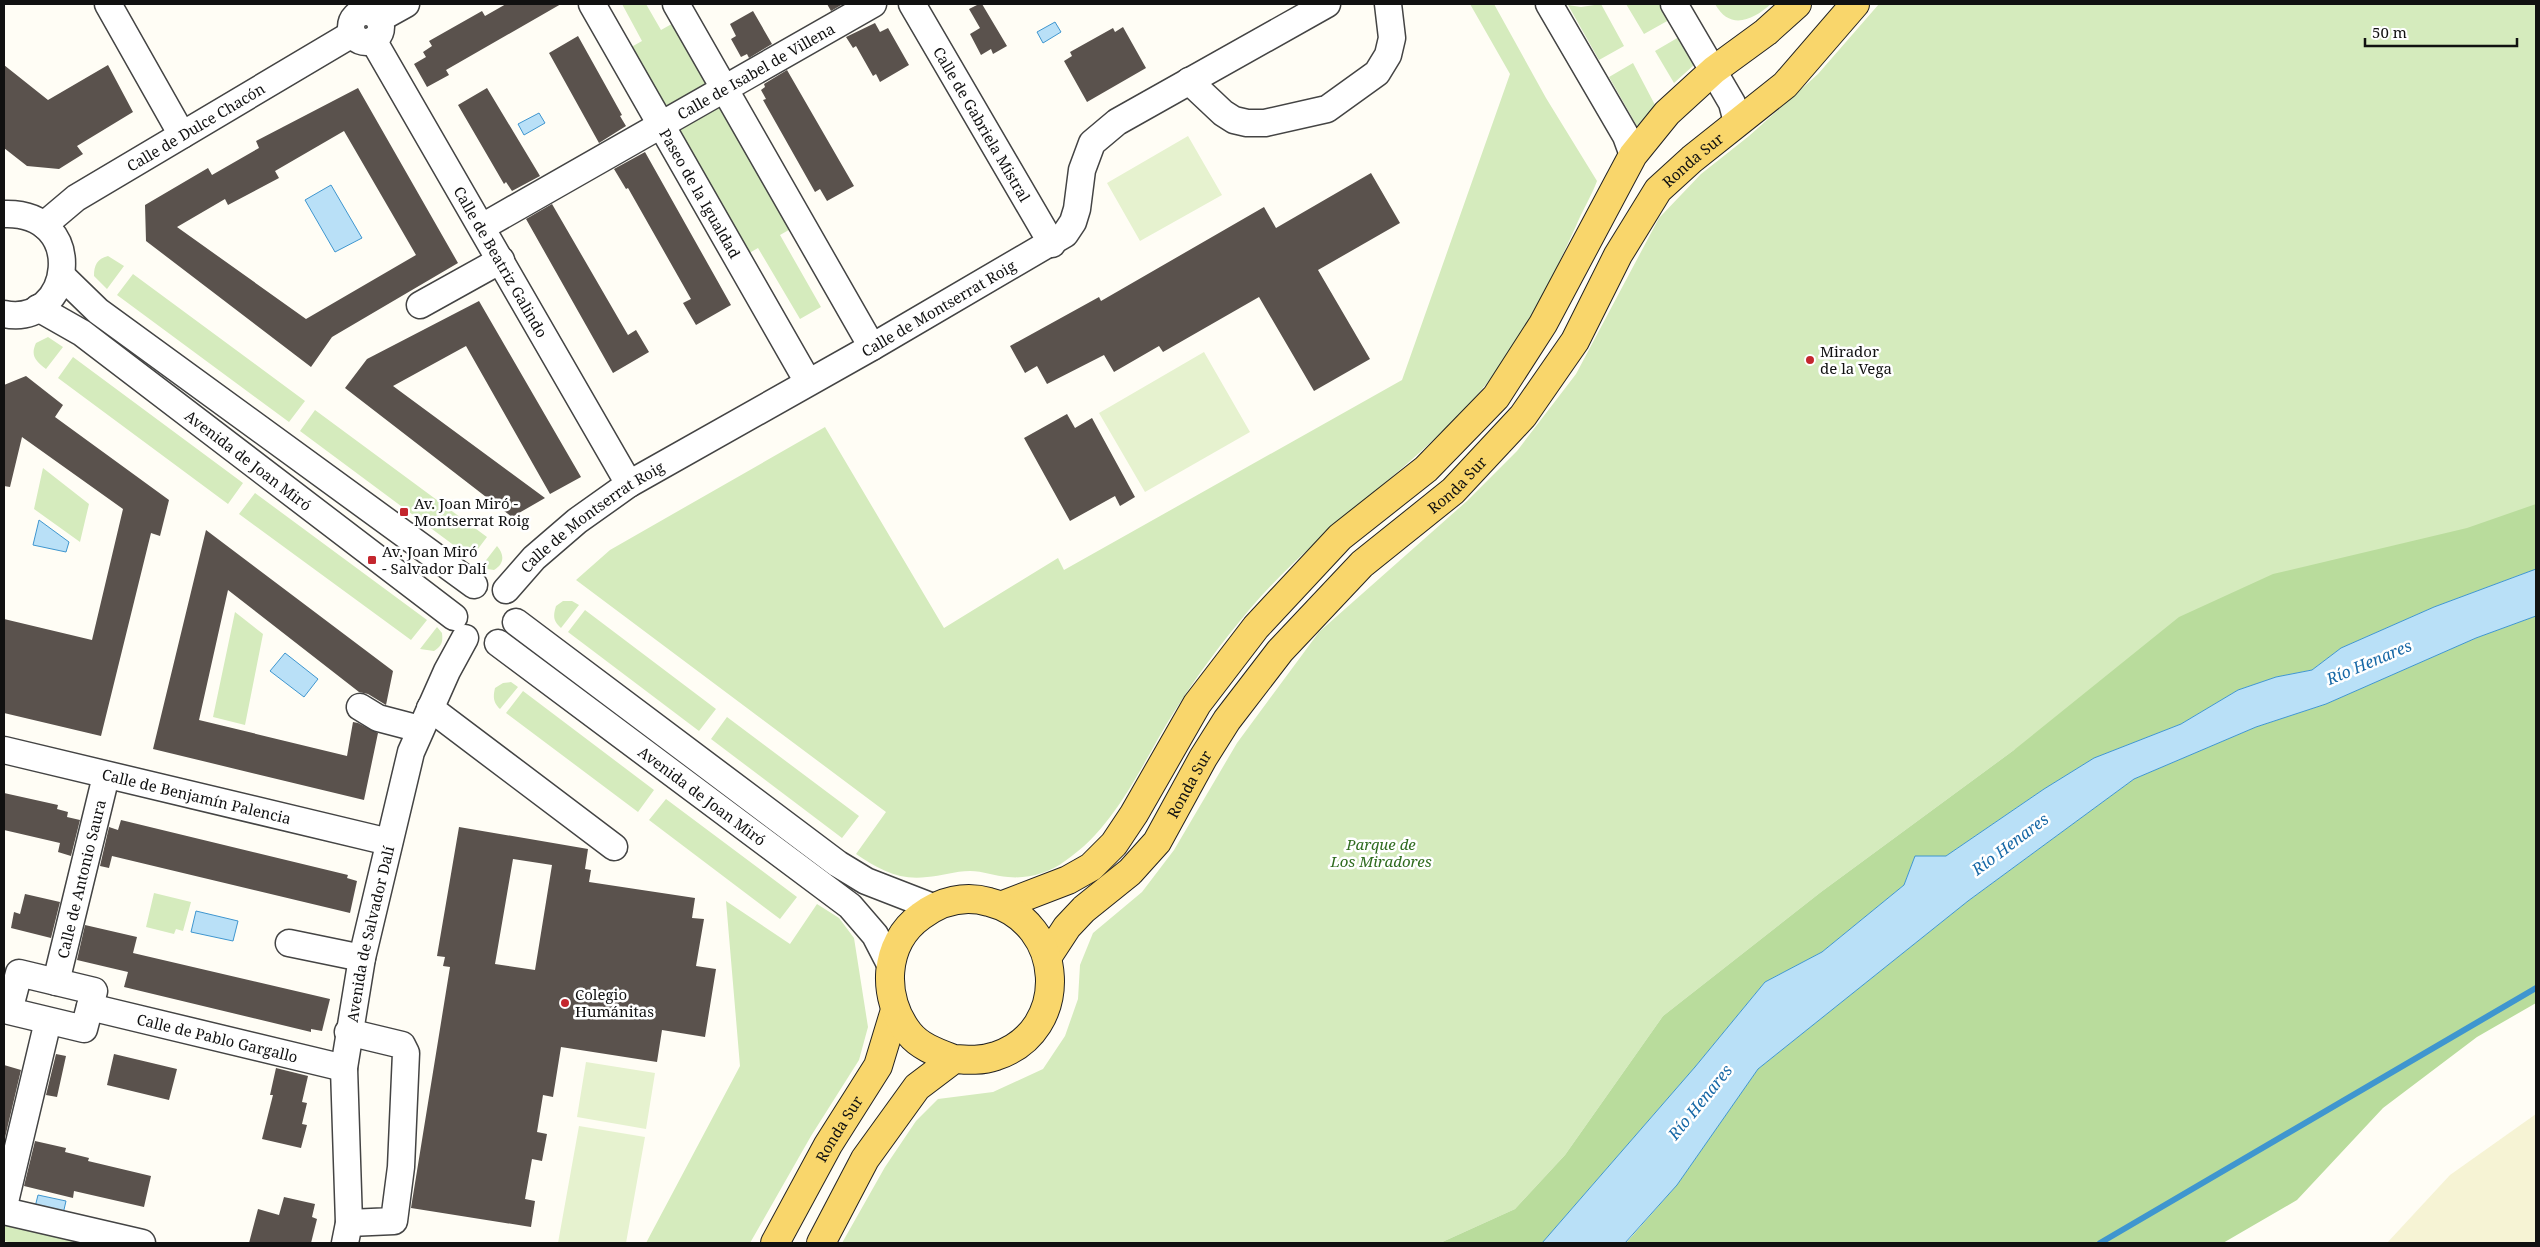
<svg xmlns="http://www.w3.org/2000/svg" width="2540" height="1247" font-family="'Noto Serif',serif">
<rect width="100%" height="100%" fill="#fffdf5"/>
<!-- farmland -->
<path fill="#f6f3d4" d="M2536,1114V1243H2387L2450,1175Z"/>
<!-- green -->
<path fill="#d5ebbd" d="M622,4H646L661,30L677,21L714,88L663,116L626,50L642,41Z
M1470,4H1494L1546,98L1597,181C1591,197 1582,211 1576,226C1545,294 1511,363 1458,416C1391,484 1311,537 1249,610C1222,642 1196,677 1174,712C1142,763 1117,826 1065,861C1049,873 1028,879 1008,877C995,876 983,871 970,871C955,871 941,876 927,877C900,881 878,869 856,854L886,812L576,580L610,550L825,427L944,628L1058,558L1064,570L1402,380L1510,74Z
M1601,4L1624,46L1599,60L1568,5L1581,7Z
M1626,4H1660L1669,20L1644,34Z
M1715,4H1771C1753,20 1730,31 1715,4Z
M1879,4H2536V505L2014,750L1821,892L1663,1016L1565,1155L1515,1209L1440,1243H842L885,1167L916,1121L938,1099L993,1092L1043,1069L1065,1036L1078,999L1080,965L1093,933L1142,892L1174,850L1237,743L1319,632L1467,501L1517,451L1576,374L1659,218L1701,174L1749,136L1818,74Z
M1679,37L1694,65L1674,83L1655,51Z
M1633,63L1655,105L1637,126L1609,77Z
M722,100L794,227L780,235L821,307L800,319L758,248L744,256L671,129Z
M108,256L124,266L107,289L94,276C94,265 97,259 108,256Z
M133,274L305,401L289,422L117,295Z
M48,337L63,347L46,369C36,361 30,356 36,343Z
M73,357L243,483L228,504L58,378Z
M315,410L487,537L471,558L300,431Z
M43,468L89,504L80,542L34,509Z
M255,493L427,620L411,640L239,514Z
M497,546C505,555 504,564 494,570L480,568Z
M563,601H572L579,605L561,628C553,621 553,616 556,606Z
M585,610L716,709L699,731L568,632Z
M235,612L263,634L245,725L213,717Z
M437,627L442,633C443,642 442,646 434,651L420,649Z
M511,682L518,687L500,709C493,702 493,697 495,688L503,683Z
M523,691L654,790L638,812L506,713Z
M727,717L859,816L842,838L711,739Z
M666,799L797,897L780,919L649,820Z
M154,893L191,902L183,931L176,929L174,934L146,927Z
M726,901L790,944L817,904L839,918L854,938L868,1027L859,1060L811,1136L750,1243H646L740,1066Z
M5,1220L98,1243H12L4,1241Z"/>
<!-- forest -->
<path fill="#b9dc9c" d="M2536,504V569L2434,607L2341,648L2312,670L2276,677L2238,690L2181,724L2094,758L2044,789L1946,856H1915L1904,885L1822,952L1765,982L1695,1067L1542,1243H1440L1515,1209L1565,1155L1663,1016L1821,892L2014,750L2179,617L2273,574L2467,528Z
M2536,616V1003L2477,1037L2383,1108L2297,1200L2223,1243H1626L1677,1185L1758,1069L1968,901L2134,779L2256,727L2326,704L2476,638Z"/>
<!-- pitch -->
<path fill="#e6f2cf" d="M1188,136L1222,195L1140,241L1107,183Z
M1204,352L1250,432L1145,492L1099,413Z
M586,1062L655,1073L646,1129L577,1117Z
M579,1126L645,1137L626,1243H558Z"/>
<!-- water -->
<path fill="#b9e0f7" stroke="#3f96cf" d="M1055,22L1061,32L1043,43L1037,32Z
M539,113L545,123L524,135L518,124Z
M331,185L362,238L335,252L305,200Z
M39,520L69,542L66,552L33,545Z
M2536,569V616L2476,638L2326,704L2256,727L2134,779L1968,901L1758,1069L1677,1185L1625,1243H1542L1695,1067L1765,982L1822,952L1904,885L1915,856H1946L2044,789L2094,758L2181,724L2238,690L2276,677L2312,670L2341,648L2434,607Z
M285,653L318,679L304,697L270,671Z
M196,911L238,921L233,941L191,932Z
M38,1195L66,1201L63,1214L35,1207Z"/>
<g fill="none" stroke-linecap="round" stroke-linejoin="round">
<!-- stream -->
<path stroke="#3f96cf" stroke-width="6" d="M2100,1243L2536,988"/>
</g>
<!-- building -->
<path fill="#5a524d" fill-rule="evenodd" d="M506,4H561L446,70L449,75L427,87L414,64L426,57L423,52L432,46L429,41L482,11L485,16Z
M827,4H843L831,11Z
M979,4H982L1007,46L993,54L991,49L981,55L970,34L980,28L969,9Z
M753,11L772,44L749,58L747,54L741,57L731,39L736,36L730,24Z
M875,23L880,32L888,28L909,65L880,82L876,74L873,76L856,46L853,48L846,37Z
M1123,27L1146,68L1087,102L1064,61L1072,56L1070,52L1113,28L1115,32Z
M578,36L622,115L620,116L626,126L599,143L549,53Z
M4,65L48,100L108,65L133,112L77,146L83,154L59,169L27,166L4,148Z
M787,70L854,186L827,201L820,189L815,192L763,100L766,99L761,90L765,87L764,84Z
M358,88L458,263L332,337L311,367L146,241L145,205L208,168L212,175L259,148L256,141ZM344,131L416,255L306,319L177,227L225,199L228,205L279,178L275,171Z
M487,88L540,176L512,191L506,182L504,184L458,105Z
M645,152L731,305L696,325L683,303L691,299L628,188L626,189L614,169Z
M1371,173L1400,223L1318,270L1370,359L1314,391L1259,297L1163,352L1159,346L1114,372L1104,355L1047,384L1037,366L1025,373L1010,346L1099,297L1101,301L1264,207L1276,228Z
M552,204L628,335L636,330L649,352L613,373L526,219Z
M479,301L581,477L550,494L466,346L393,386L545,498L512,517L345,388L367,359Z
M26,376L63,405L55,417L169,500L160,536L151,533L101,736L4,713V619L92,640L123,509L22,437L10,487L4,486V385Z
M1067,414L1075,428L1092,418L1135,497L1120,506L1115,496L1070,521L1024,438Z
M206,530L393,671L386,705L368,694L359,692L228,590L199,720L347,756L353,722L358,723L378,733L364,800L153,749Z
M4,793L58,805L57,809L68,812L67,817L80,820L71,856L58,852L60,843L4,830Z
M121,820L348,875L347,878L357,881L350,913L112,856L109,868L100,866L109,827L118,830Z
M459,827L588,849L585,869L591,870L589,882L695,898L692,918L704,919L696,966L716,969L705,1037L662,1030L657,1062L561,1047L553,1097L543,1095L537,1132L547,1134L542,1161L532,1159L525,1199L535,1201L531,1227L411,1208L450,967L443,966L445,957L437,956ZM513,859L552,865L535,970L495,964Z
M25,894L60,902L51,938L11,928L14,912L20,914Z
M85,925L137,937L133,953L330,999L322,1031L311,1029V1032L124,987L128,972L77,960Z
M56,1054L66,1056L57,1097L46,1095Z
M114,1054L177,1069L169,1100L107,1085Z
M4,1065L21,1070L4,1142Z
M276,1068L308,1076L302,1102L307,1103L302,1124L307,1125L301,1148L262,1139L273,1095H270Z
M35,1141L66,1148L65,1152L89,1158L88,1161L151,1176L144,1207L74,1191L73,1198L24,1186Z
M284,1197L315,1204L312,1217L317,1219L311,1243H249L258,1209L279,1215Z"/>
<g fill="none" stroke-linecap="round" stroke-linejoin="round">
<defs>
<g id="minor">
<path d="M108,4L182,135"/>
<path id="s1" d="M592,4L808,382"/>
<path d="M676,4L872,347"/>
<path id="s2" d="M912,4L1052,244"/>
<path d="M1549,4L1626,136L1633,155"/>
<path d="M1674,4L1732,103L1737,122"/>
<circle cx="366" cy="27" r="15"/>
<path d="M379,19L406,4"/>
<path id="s3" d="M373,40L629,484"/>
<path d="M1189,81L1223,113L1234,120L1247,123H1265L1327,109L1377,73L1388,55L1392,38L1388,4"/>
<path d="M4,214C89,211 73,328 4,314"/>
<path id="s4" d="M44,225L76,198L352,34"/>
<path id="s5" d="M482,227L873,4"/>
<path d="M62,276L98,311L474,585"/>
<path d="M420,305L501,260"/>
<path id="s6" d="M38,308L82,333L454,617"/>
<path id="s7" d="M506,590L534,558L577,521L629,484L872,347L1065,234L1073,222L1077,209L1082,170L1092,143L1117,122L1327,4"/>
<path d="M516,622L838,864L866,881L933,907"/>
<path id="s8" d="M498,643L850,906L875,935L890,964"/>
<path d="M360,707L378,718L420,729"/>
<path d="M430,708L614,847"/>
<path id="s9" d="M4,750L389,842"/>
<path d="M289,943L362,958"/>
<path d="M19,973L94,991L84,1029L9,1011Z"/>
<path id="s10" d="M56,982L106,776"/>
<path id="s11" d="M90,1007L344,1068"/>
<path d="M348,1032L402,1045L406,1053L401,1167L394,1221L349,1223"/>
<path d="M4,1206L48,1021"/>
<path d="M4,1211L142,1243"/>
<path id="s12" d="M345,1243L349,1223L344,1068L362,958L411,752L447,671L465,638"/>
</g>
<g id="major">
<path d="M1003,905L1068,880L1091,867L1114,844L1134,814L1197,704L1256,627L1340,537L1426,469L1496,397L1543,324L1633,155L1667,113L1714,70L1766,32L1797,4"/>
<path id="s13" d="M1048,956L1067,927L1084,909L1130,872L1157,842L1203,758L1227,720L1280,651L1362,564L1453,491L1523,416L1575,341L1618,255L1658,190L1692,159L1785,85L1855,4"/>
<path id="s14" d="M775,1243L828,1145L878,1066L895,1010"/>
<path d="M821,1243L865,1159L917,1087L954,1059C968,1060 982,1061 996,1056C1072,1031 1066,922 989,902C965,895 941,901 921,916C883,943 881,998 909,1033C920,1047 938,1053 954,1059"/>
</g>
</defs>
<!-- minor casing -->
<use href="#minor" stroke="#444" stroke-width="29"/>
<!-- major casing -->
<use href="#major" stroke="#222" stroke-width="30"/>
<!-- minor -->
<use href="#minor" stroke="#fff" stroke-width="26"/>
<!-- major -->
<use href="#major" stroke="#f9d66b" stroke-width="28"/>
</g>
<!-- markers -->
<g fill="#c4262e" stroke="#fff" stroke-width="2">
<circle cx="1810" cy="360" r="5"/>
<rect x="399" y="507" width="10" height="10" rx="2.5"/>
<rect x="367" y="555" width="10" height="10" rx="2.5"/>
<circle cx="565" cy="1003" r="5"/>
</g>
<g text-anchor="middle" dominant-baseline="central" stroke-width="5" stroke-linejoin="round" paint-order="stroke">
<!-- street labels -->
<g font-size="15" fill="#111" stroke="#fff">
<text stroke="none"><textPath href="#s5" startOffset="315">Calle de Isabel de Villena</textPath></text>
<text stroke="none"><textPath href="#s2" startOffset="139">Calle de Gabriela Mistral</textPath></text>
<text stroke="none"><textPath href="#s4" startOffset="181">Calle de Dulce Chacón</textPath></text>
<text stroke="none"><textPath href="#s13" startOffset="1035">Ronda Sur</textPath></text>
<text stroke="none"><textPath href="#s1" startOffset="218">Paseo de la Igualdad</textPath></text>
<text stroke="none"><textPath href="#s3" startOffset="256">Calle de Beatriz Galindo</textPath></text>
<text stroke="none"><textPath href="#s7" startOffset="519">Calle de Montserrat Roig</textPath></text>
<text stroke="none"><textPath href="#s6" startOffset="260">Avenida de Joan Miró</textPath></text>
<text stroke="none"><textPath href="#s13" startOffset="630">Ronda Sur</textPath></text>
<text stroke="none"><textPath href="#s7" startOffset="114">Calle de Montserrat Roig</textPath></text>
<text stroke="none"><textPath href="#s13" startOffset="225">Ronda Sur</textPath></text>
<text stroke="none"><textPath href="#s8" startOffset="255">Avenida de Joan Miró</textPath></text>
<text stroke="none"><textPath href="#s9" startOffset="198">Calle de Benjamín Palencia</textPath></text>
<text stroke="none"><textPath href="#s10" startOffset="106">Calle de Antonio Saura</textPath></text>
<text stroke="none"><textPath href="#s12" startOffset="312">Avenida de Salvador Dalí</textPath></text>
<text stroke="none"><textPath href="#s11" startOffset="131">Calle de Pablo Gargallo</textPath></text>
<text stroke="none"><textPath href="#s14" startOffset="131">Ronda Sur</textPath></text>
</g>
<!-- poi labels -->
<g font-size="15" fill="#111" stroke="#fff" text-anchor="start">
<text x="1820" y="351">Mirador<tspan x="1820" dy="17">de la Vega</tspan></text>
<text x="414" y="503">Av. Joan Miró -<tspan x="414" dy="17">Montserrat Roig</tspan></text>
<text x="382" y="551">Av. Joan Miró<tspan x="382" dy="17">- Salvador Dalí</tspan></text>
<text x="575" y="994">Colegio<tspan x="575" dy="17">Humánitas</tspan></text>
</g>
<!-- park labels -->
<g font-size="15" font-style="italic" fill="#2f6b1f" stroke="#fff">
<text x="1381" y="844">Parque de<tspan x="1381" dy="17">Los Miradores</tspan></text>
</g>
<!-- water labels -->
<g font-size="16" font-style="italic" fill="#1768a6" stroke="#fff">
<text transform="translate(2369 662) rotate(-23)">Río Henares</text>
<text transform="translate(2010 844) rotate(-37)">Río Henares</text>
<text transform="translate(1700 1102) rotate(-51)">Río Henares</text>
</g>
</g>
<!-- border -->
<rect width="2540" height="1247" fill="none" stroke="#111111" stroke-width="10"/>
<!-- scale -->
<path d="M2365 38v8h152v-8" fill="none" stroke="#111111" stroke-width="2.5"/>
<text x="2372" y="38" font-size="15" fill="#111111" stroke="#ffffff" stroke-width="4" paint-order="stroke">50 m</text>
</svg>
